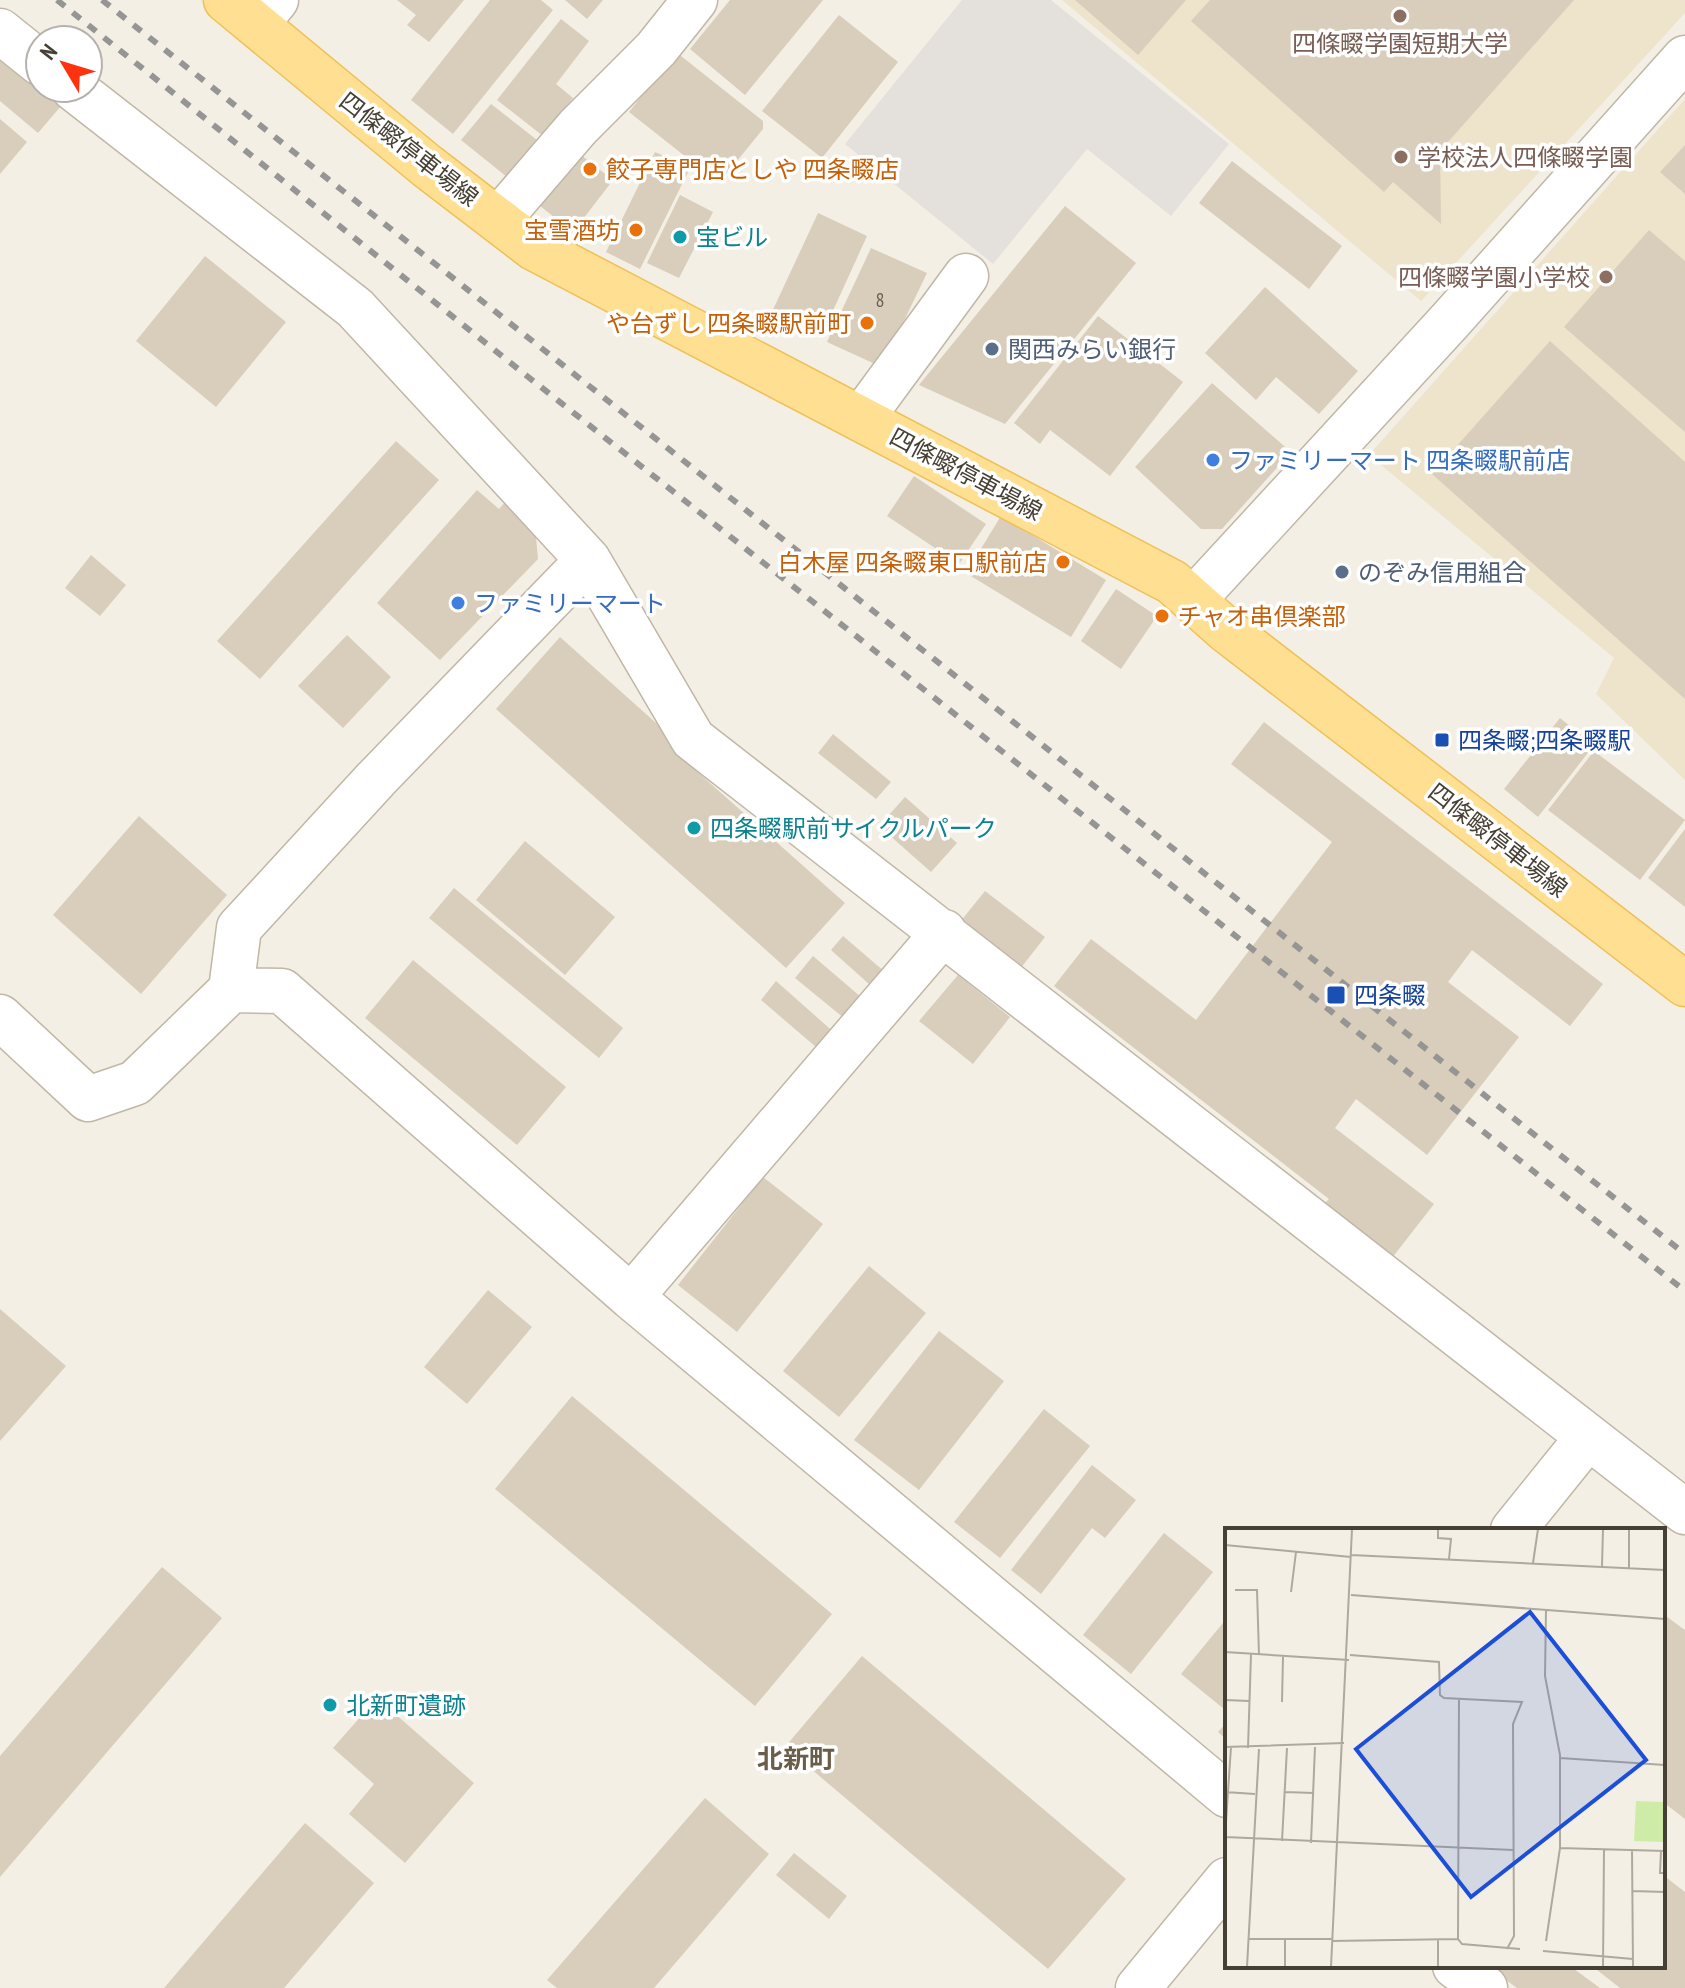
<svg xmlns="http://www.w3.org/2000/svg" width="1685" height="1988" font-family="'PT Sans Narrow','Noto Sans JP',sans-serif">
<rect width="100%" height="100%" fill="#f4efe4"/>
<!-- education -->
<path fill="#eee4cc" d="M1062,0H1685V13L1421,301Z
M1685,99V780L1596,694L1614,658L1369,455Z"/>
<!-- parking -->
<path fill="#e4e1dd" d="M962,0H1051L1229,144L1171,216L1087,149L993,264L845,144Z"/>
<!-- building -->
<path fill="#d9cdbb" d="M397,0H464L429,42L407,25L416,15Z
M490,0H541L553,10L453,134L411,100Z
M565,0H603L587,19Z
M730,0H823L745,95L690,49Z
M1075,0H1186L1138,55Z
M1210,0H1574L1440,151L1441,224L1393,182L1384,192L1191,21Z
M839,15L898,62L822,158L762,111Z
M561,19L589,41L556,84L573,98L543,136L497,100Z
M676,52L763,121V129L719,183L629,112Z
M0,56L61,106L38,133L0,101Z
M491,104L537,140L507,177L461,140Z
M0,119L27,142L0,174Z
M1685,145V194L1660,172Z
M571,147L613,180L573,232L530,198Z
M655,152L690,168L640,269L606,252Z
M1232,161L1342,246L1309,289L1199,203Z
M680,195L713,212L679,278L647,263Z
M1065,206L1136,263L1005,424L919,385Z
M818,213L867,236L821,337L771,314Z
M1649,230L1685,261V432L1564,327Z
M871,248L927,273L901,327L875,364L827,342Z
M205,256L286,322L216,407L136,341Z
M1265,287L1358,371L1319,414L1276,377L1256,400L1205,353Z
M1098,316L1183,382L1110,476L1050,430L1040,444L1014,423Z
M1550,341L1685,462V699L1432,474Z
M1212,383L1291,452L1222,529H1201L1135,467Z
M396,441L439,480L260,679L217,641Z
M914,476L986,524L959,564L887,516Z
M477,490L499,509L506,501L535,527L538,559L440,660L377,603Z
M1001,516L1106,580L1071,637L966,573Z
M91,555L126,585L100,616L65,588Z
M1116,589L1157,616L1121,669L1081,641Z
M347,635L391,677L343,728L298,686Z
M560,637L675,740V752L845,903L786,968L496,709Z
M1560,718L1594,745L1538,817L1504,789Z
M1264,722L1603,984L1570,1026L1472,950L1448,982L1519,1037L1427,1155L1356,1099L1335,1128L1434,1204L1392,1258L1324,1204L1329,1199L1054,986L1091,939L1196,1020L1332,842L1231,764Z
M833,734L891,782L876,799L818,753Z
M1594,751L1685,820L1640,880L1548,810Z
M905,797L957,843L931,872L879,826Z
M139,816L227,895L141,994L53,915Z
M1685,829V907L1648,878Z
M525,841L615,917L565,975L476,900Z
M454,888L623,1028L599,1058L429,918Z
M985,891L1045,937L1020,969L960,922Z
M843,936L892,978L879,993L831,950Z
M813,956L868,1003L850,1023L795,978Z
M413,960L566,1087L517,1145L365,1018Z
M958,975L1010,1017L973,1064L919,1021Z
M776,981L837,1035L823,1053L761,1000Z
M763,1177L823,1224L737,1332L678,1285Z
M869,1266L926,1313L839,1417L783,1371Z
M488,1290L532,1327L467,1404L424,1367Z
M0,1309L66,1366L0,1441Z
M939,1331L1004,1381L919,1490L854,1440Z
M572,1396L832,1614L755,1706L495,1489Z
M1044,1409L1090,1446L1000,1558L954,1522Z
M1092,1465L1136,1500L1105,1538L1092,1528L1041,1594L1011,1570Z
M1164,1533L1213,1572L1131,1674L1083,1635Z
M162,1567L222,1618L0,1877V1756Z
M1663,1614L1685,1630V1819L1663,1802Z
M1227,1618V1705L1224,1709L1181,1674Z
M862,1656L1126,1879L1048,1969L785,1747Z
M377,1698L474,1783L405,1863L349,1814L374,1784L333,1748Z
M1227,1722V1740L1218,1732Z
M705,1798L769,1854L654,1988H557L547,1980Z
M305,1823L374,1883L284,1988H164Z
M794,1853L847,1896L829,1919L776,1875Z
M1663,1875L1685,1892V1988H1620L1592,1966H1663Z
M1487,1966H1570L1600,1988H1517Z"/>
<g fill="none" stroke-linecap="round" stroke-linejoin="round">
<defs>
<path id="minor" d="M256,24L276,0
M0,31L40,63
M73,88L355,308L588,560L693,739L1685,1512
M499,219L578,127L656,49L695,0
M861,419L966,276
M1194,599L1448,323L1685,58
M231,990L282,991L631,1297L1227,1795
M0,1017L88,1099L135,1083L231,990L239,928L376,779L588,560
M631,1297L944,932
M1513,1530L1588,1437
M1455,1966L1485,1988
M1138,1988L1227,1880"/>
<path id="major" d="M226,0L427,166L534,248L1172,582L1226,630L1685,984"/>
</defs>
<!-- minor casing -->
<use href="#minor" stroke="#c0b7a6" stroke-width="47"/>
<!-- major casing -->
<use href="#major" stroke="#efc057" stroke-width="47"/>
<!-- minor -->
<use href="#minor" stroke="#fff" stroke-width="44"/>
<!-- major -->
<use href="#major" stroke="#ffdf92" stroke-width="44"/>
<!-- rail -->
<path stroke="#959595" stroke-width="6" stroke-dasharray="10 10" stroke-linecap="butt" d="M57,0L527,376L1685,1291
M102,0L1685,1254"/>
</g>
<!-- markers -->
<g fill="#8d6e63" stroke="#fff" stroke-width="3">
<circle cx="1400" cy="16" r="8"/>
<circle cx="1401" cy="157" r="8"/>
<circle cx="1606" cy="277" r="8"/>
</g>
<g fill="#e8710a" stroke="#fff" stroke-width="3">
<circle cx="590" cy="169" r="8"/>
<circle cx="636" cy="230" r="8"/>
<circle cx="867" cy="323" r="8"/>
<circle cx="1063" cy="562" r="8"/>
<circle cx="1162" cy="616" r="8"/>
</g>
<g fill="#0f9aa8" stroke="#fff" stroke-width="3">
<circle cx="680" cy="237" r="8"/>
<circle cx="694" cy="828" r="8"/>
<circle cx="330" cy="1705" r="8"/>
</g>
<g fill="#5c6f8a" stroke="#fff" stroke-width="3">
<circle cx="992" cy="349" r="8"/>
<circle cx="1342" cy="572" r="8"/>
</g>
<g fill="#3f7fe0" stroke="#fff" stroke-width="3">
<circle cx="1213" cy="460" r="8"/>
<circle cx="458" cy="603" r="8"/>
</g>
<g fill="#1a4fb4" stroke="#fff" stroke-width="3">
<rect x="1434" y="732" width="16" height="16" rx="4"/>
<rect x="1326" y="985" width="20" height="20" rx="4"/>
</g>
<g text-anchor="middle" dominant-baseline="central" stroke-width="7" stroke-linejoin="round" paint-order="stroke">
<!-- number labels -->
<g font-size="20" fill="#6b6255">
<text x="880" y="300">8</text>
</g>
<!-- education labels -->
<g font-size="24" fill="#785e54" stroke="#fff">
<text x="1400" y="43">四條畷学園短期大学</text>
<text x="1417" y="157" text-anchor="start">学校法人四條畷学園</text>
<text x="1590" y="277" text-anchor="end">四條畷学園小学校</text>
</g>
<!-- street labels -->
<g font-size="24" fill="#463f33" stroke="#fff">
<text transform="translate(409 149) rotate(38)">四條畷停車場線</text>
<text transform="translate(966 474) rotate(28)">四條畷停車場線</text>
<text transform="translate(1498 840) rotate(38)">四條畷停車場線</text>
</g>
<!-- food labels -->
<g font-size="24" fill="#c56008" stroke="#fff" text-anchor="end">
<text x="606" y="169" text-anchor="start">餃子専門店としや 四条畷店</text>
<text x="620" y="230">宝雪酒坊</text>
<text x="851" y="323">や台ずし 四条畷駅前町</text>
<text x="1047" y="562">白木屋 四条畷東口駅前店</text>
<text x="1178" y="616" text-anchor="start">チャオ串倶楽部</text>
</g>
<!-- culture labels -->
<g font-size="24" fill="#0d838f" stroke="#fff" text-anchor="start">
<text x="696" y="237">宝ビル</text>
<text x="710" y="828">四条畷駅前サイクルパーク</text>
<text x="346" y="1705">北新町遺跡</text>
</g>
<!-- service labels -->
<g font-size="24" fill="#4e5e75" stroke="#fff" text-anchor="start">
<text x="1008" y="349">関西みらい銀行</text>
<text x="1358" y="572">のぞみ信用組合</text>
</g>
<!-- shop labels -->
<g font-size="24" fill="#366cbe" stroke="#fff" text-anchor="start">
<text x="1229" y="460">ファミリーマート 四条畷駅前店</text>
<text x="474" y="603">ファミリーマート</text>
</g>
<!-- transit labels -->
<g font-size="24" fill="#164399" stroke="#fff" text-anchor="start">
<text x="1458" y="740">四条畷;四条畷駅</text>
<text x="1354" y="995">四条畷</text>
</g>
<!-- neighbourhood labels -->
<g font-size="26" font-weight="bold" fill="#6a5d49" stroke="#fff">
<text x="796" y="1758">北新町</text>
</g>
</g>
<!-- overview -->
<g transform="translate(1225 1528)">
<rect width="440" height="440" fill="#f4efe4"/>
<path d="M411,273L440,274V314L409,313Z" fill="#ceeca8"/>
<path fill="none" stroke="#aea99d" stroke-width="2" d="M213,1V10L226,11L224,31M0,17L126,29M126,27L440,42M308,35L313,1M377,38L378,1M404,40V1M10,62H32L34,127M66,64L71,24M126,67L440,91M321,82L320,148L335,227V320M0,124L124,132M125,127L214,134L215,167L219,170L297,174L288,196L289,408L282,421M0,172L24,173M57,174L58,129M0,219L119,215M6,219L0,309L288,322M23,220L26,126M335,230L440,237M0,264L30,266M60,264L89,265M57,313L62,220M86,315L90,219M407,322L408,439M436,323L435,345H440M408,363L440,364M24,411H108M60,411V439M233,411L234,172M213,412V439M107,413L233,411L237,416L295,421M321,413L335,320L440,323M318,423L408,431M22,439L34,221M106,439L127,1M119,439H190M378,439L379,322"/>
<path fill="#1d4ed8" fill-opacity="0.15" stroke="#1d4ed8" stroke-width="4" d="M305,84L421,232L246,369L131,221Z"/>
<rect width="440" height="440" fill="none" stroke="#463f33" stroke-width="4"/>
</g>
<!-- north arrow -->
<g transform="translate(64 64) rotate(308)"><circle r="38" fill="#ffffff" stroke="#b5b2ad" stroke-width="2"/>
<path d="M0-6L14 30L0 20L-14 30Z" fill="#ff3210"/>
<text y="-12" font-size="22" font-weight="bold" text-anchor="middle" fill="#463f33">N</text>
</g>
</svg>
